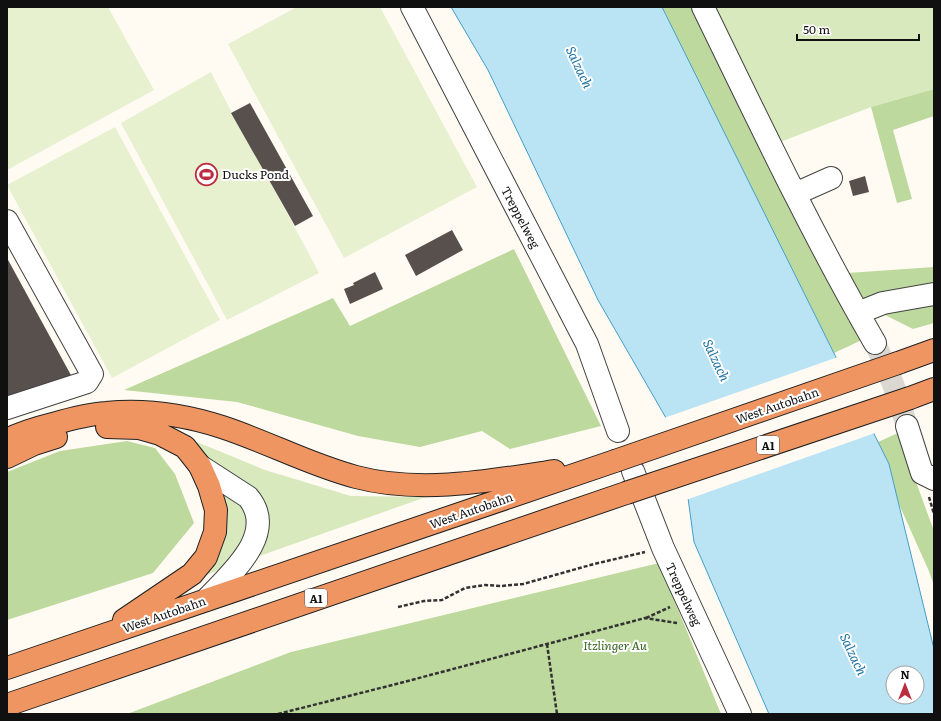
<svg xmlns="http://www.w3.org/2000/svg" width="941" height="721" font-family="Literata,serif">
<rect width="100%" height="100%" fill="#fffbf3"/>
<!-- green -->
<path fill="#d8e9bd" d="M707,7H934V89L871,107L775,144Z
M187,438L265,470L351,496L426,497L206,575L225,532V496L211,466Z"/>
<!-- forest -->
<path fill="#bdd99d" d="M662,7H697L864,339L834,353Z
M934,89V116L893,130L912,199L897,203L871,107Z
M514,249L601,426L510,449L482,431L420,447L358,436L237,402L124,390L333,298L350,326Z
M934,267V323L913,329L865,305L848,273Z
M898,433L934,531V585L928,569L898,502L889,464L878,442Z
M127,441L155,448L175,474L194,523L153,573L7,620V472L60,451Z
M659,563L721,714H127L291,652Z"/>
<!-- pitch -->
<path fill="#e7f0cf" d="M7,7H108L154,90L7,170Z
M297,7H380L477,187L344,258L228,44Z
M211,72C245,140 284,205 319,273L227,320L121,123Z
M115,127L220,320L112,378L7,185Z"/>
<!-- water -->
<path fill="#bae3f4" stroke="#439fc9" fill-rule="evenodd" d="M451,7H662L889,464L934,649V714H769L694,542L688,498L666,418L598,300L488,70ZM893,673H917V697H893Z"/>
<!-- pier -->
<path fill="#fffbf3" d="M838,357L875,433L686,500L664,418Z"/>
<!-- building -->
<path fill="#58504d" d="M250,103L313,216L295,226L231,113Z
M865,176L869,192L853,196L849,181Z
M452,230L463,250L416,276L405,255Z
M7,258L72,377L7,397Z
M375,272L383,289L350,304L344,289L354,285L353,283Z"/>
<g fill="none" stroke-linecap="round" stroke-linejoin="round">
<!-- minor-tunnel -->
<path stroke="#dbd8d1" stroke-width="22" stroke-dasharray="22 11" stroke-linecap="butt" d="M875,343L893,384L907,426"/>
<defs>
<path id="minor" d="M412,7L587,344L618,431
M703,7C758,120 812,234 875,343
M795,194L831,178
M7,221L92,374L87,382L7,408
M858,313L883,303L934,294
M907,426L922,473L934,479
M200,466L248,497C279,534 229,575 206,600
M633,471L663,548L740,714"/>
<path id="highway" d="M898,363L934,350
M910,398L934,389
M107,427L139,428L160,434L185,447L200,466L209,486L216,510L215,532L206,557L192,574L124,620
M7,440C22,432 37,428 53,424C70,419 88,414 106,413C145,409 185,415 222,427C268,442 310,465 356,477C420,494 490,481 554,471
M7,457L34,444L56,437
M7,668L615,461
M7,705L626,493"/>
</defs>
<!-- minor casing -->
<use href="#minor" stroke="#434343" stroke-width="24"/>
<!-- highway casing -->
<use href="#highway" stroke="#212121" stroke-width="24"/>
<!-- path -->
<path stroke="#323232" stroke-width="2.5" stroke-dasharray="4 2" stroke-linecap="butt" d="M929,497L934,514
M398,607L424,601L442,600L465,588L485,585L501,586L523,584L594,564L645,552
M646,618L670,607
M547,644L557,714
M278,714L404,682L645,618L677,623"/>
<!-- minor -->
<use href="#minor" stroke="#fff" stroke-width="22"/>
<!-- highway -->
<use href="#highway" stroke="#ef9561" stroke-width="22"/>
<defs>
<path id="highway-bridge" d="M615,461L898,363
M626,493L910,398"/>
</defs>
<!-- highway-bridge casing -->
<use href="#highway-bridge" stroke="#212121" stroke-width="24" stroke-linecap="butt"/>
<!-- highway-bridge -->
<use href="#highway-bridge" stroke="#ef9561" stroke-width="22"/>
</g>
<!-- icons -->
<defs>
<symbol id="stadium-ring" viewBox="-11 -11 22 22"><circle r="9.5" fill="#fff" stroke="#bc2c3f" stroke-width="1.5"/><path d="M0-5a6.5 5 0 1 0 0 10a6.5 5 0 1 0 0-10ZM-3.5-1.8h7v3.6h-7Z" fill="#bc2c3f"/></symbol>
</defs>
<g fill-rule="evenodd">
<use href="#stadium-ring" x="194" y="162" width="25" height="25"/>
</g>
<g text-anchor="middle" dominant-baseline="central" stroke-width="4" stroke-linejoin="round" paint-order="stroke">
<!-- shield labels -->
<g fill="#fff" stroke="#585858" stroke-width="1">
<rect x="757" y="436" width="22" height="18" rx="3"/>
<rect x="305" y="589" width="22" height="18" rx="3"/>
</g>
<g font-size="11" font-weight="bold" fill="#101010">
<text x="768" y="445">A1</text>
<text x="316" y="598">A1</text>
</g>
<!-- poi labels -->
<g font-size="12" fill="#101010" stroke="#fff" text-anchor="start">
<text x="222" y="174">Ducks Pond</text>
</g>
<!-- street labels -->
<g font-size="12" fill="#101010" stroke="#fff">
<text transform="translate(521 217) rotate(62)">Treppelweg</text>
<text transform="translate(777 405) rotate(-19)">West Autobahn</text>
<text transform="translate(471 510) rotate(-19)">West Autobahn</text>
<text transform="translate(684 594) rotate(65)">Treppelweg</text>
<text transform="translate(164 614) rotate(-19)">West Autobahn</text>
</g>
<!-- park labels -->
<g font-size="12" font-style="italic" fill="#366621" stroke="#fff">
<text x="615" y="645">Itzlinger Au</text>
</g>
<!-- water labels -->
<g font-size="13" font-style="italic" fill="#1c719f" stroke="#fff">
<text transform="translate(580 67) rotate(65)">Salzach</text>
<text transform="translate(717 360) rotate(65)">Salzach</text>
<text transform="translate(854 654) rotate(65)">Salzach</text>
</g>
</g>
<!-- border -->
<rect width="941" height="721" fill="none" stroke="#101010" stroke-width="16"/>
<!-- north arrow -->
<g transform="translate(905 685)"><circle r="19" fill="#ffffff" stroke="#9f9f9f"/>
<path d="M0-3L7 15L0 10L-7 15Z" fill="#bc2c3f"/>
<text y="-6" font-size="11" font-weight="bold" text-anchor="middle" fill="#101010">N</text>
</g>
<!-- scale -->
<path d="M797 34v6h122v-6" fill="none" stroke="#101010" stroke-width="2"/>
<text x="803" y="34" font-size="12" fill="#101010" stroke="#ffffff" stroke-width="3" paint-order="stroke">50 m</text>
</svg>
